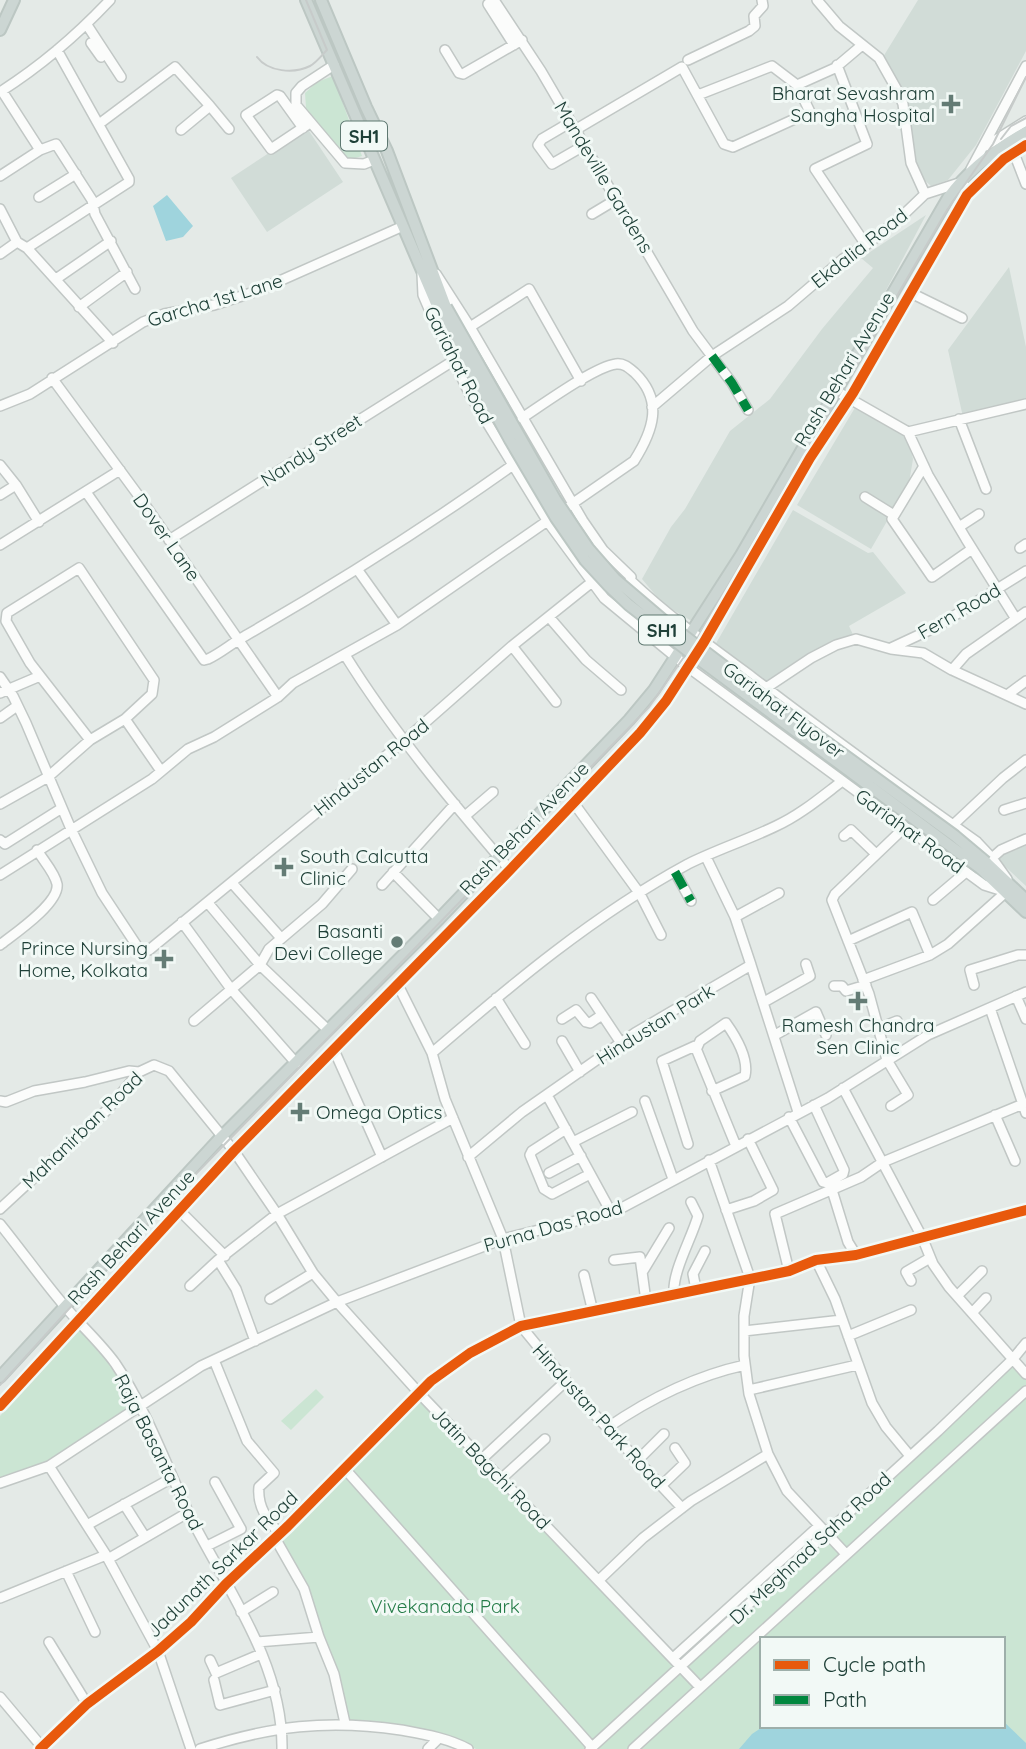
<svg xmlns="http://www.w3.org/2000/svg" width="1026" height="1749" font-family="Quicksand,sans-serif">
<rect width="100%" height="100%" fill="#e4eae7"/>
<!-- built -->
<path fill="#d1dcd7" d="M918,0H1026V51L976,145L948,180L931,186L921,177L913,161V147L883,57Z
M307,128L343,182L267,232L231,178Z
M926,215L859,341L695,623L663,604L642,579L671,527L685,509L730,431L770,399L822,329L873,268L861,258Z
M1009,267L1026,347V406L963,417L948,350Z
M856,406L907,434L913,459L909,483L871,549L797,505Z
M793,510L868,553L873,552L906,593L849,626L855,639L830,654L766,685L715,645Z
M1026,841V886L995,857Z"/>
<!-- green -->
<path fill="#cbe5d3" fill-rule="evenodd" d="M333,76L362,156L346,161L306,108L305,93L317,82Z
M86,1321L136,1405L48,1463L0,1480V1416Z
M1011,1362L1026,1376V1388L700,1683L684,1666Z
M316,1389L324,1397L291,1430L281,1421Z
M1026,1394V1749H635ZM762,1639H1003V1726H762Z
M422,1398L675,1665L584,1749H476C438,1728 388,1726 347,1720L337,1674L281,1540Z
M679,1668L697,1686L628,1749H592Z"/>
<!-- water -->
<path fill="#9fd4dd" d="M167,195L193,226L183,237L166,241L153,206Z
M1003,1721L1026,1743V1749H739L752,1734L764,1726H1003Z"/>
<g fill="none" stroke-linecap="round" stroke-linejoin="round">
<defs>
<path id="minor" d="M494,0L541,71L693,331L732,383L748,410
M494,0L488,4L514,45
M817,0L839,26L879,58L897,90L903,104L911,163L925,194
M87,25L121,77
M91,43L101,57
M445,50L459,73L463,74L522,40
M688,60L749,31L755,26L754,16L763,6L762,0
M334,65L302,86L296,93V105L345,163L364,164L374,160
M837,65L867,144L815,169L866,245
M2,91L40,150
M0,92C41,66 77,35 110,0
M698,95L772,66L797,85L835,68L861,46
M210,106L229,129
M571,122L542,139L538,145L552,164L585,145
M99,124L175,67L210,106L181,130
M303,128L280,96L277,95L246,115L271,149L310,123
M575,130L682,67L724,144L733,147L810,112L797,85
M986,146L1026,121
M1014,153L1026,184
M971,169L1026,66
M0,176L40,150L56,144L92,200L95,214L135,289
M39,197L76,174
M0,209L17,242L27,248L113,343
M592,214L617,199
M27,248L129,182V179L57,50
M0,254L17,242
M422,274L423,295L429,309L470,395L548,522L604,598L689,668L984,885L1003,891
M436,274L470,327L583,521L603,550L631,577L630,580C668,616 710,646 752,677C826,734 901,788 977,842L992,858L1007,879
M56,279L111,241
M911,293L962,318
M79,307L127,272
M470,327L529,289L581,381
M52,378L141,499L278,697
M836,391L908,432L928,475L966,539L1016,619
M0,406L30,394L143,322L164,314L214,305L257,291L401,227
M652,407L712,356L788,306L843,259L866,245L899,219L925,194L959,183L971,190
M959,419L986,489
M908,432L1026,404
M0,465L16,485L39,522
M924,466L892,519L932,577L972,549
M86,492L204,660L208,659C221,653 232,643 245,636C337,583 426,527 513,465
M0,495L16,485
M865,497L894,515
M959,527L979,514
M169,540L453,361
M0,545L120,470
M1020,548L1026,544
M357,569L397,625
M549,617L586,660L621,690
M512,646L556,702
M891,648L936,627L1026,571
M345,655C393,732 451,801 510,870
M952,670L966,654L1026,612
M0,677L13,696L26,723L71,829L102,893L143,955
M766,688L811,658L836,645L856,639L891,649L923,653L952,670L1026,704
M0,693L40,676
M1007,695L1026,681
M0,718L17,706
M125,719L152,694L154,680L79,568L7,613L6,621L30,663L90,740L125,719L161,771
M573,802L640,894L661,935
M0,804L48,777L90,740
M1004,810L1026,803
M465,816L493,792
M953,825L1003,778L1026,760
M844,836L851,830L876,854
M0,840L5,844L62,808
M992,858L1001,850L1026,839
M393,872L439,919
M675,872L691,901
M0,875L152,779L188,749L214,737L278,697L293,683L397,625L634,461C653,431 664,401 635,373C629,368 624,363 616,364C594,367 542,405 522,418
M232,883L281,938
M382,885L455,804
M933,900L966,872
M208,903L260,965L328,1030
M735,917L779,893
M182,922L231,989L296,1063
M848,941L912,912L930,955
M0,945C14,934 60,903 57,884C55,873 43,860 37,850
M149,950L404,741L512,646L592,582
M751,965L798,1112
M863,980L930,955L948,944L1006,892
M397,983L432,1053L445,1099L503,1239L521,1326L585,1404L682,1508
M974,985L970,970L1018,955H1026
M834,986H842L846,991L866,985
M1016,996L1026,1019
M496,998L525,1044
M591,998L621,1043
M764,1002L810,976L806,964
M990,1008L1026,1113
M562,1019L576,1010L586,1022L590,1023L602,1015
M194,1021L260,965L269,949L322,904L352,869
M877,1029L897,1021
M775,1035L816,1012L826,1035
M562,1041L580,1072
M334,1050L382,1157
M696,1050L700,1041L726,1023C736,1037 749,1058 745,1076L712,1091
M432,1053C512,984 594,915 688,864C716,850 747,840 776,826C800,815 820,798 841,782
M843,1088L922,1237L933,1264L949,1287L1026,1374
M547,1095L611,1212
M0,1101L6,1102L34,1091L85,1082L129,1071L139,1072
M645,1101L673,1179
M891,1106L908,1095L887,1060L869,994L832,900L835,894L905,827
M995,1115L1015,1161
M789,1117L823,1182L827,1183L843,1174L844,1170L814,1105
M566,1129L532,1151L530,1155L544,1189L552,1194L590,1174
M573,1142L632,1112
M688,1144L662,1061L695,1046L736,1146
M468,1157L522,1112L635,1033L751,965L735,917L706,857
M709,1160L750,1278L744,1316V1356L749,1394L768,1454L787,1491L846,1554
M549,1173L581,1156
M832,1190L848,1242L856,1255
M0,1209L108,1109L139,1072L154,1065L169,1071L234,1151L277,1214L313,1273L337,1302L419,1393L700,1687
M726,1210L754,1201L773,1190L748,1139
M180,1211L225,1256
M0,1224C21,1250 41,1278 62,1303C79,1324 99,1341 115,1363C147,1410 167,1468 192,1520C229,1592 283,1665 282,1749
M218,1260L236,1289L255,1341
M614,1260L640,1257L646,1301
M816,1260L835,1299L872,1403L886,1427L910,1456
M643,1271L669,1228
M789,1271L775,1214L861,1177L883,1162L1023,1104
M584,1275L593,1312
M911,1281L906,1272L930,1258
M190,1286L218,1260L277,1214L453,1118
M696,1289L693,1274L705,1251
M674,1294C672,1272 691,1240 698,1216L691,1202
M957,1296L982,1271
M270,1299L313,1273
M972,1313L986,1298
M744,1331L842,1320
M848,1336L911,1310
M214,1360L247,1441L274,1473L259,1487C257,1506 267,1520 280,1534
M749,1390L857,1365
M607,1428C649,1399 695,1376 745,1365
M483,1458L566,1381
M637,1461L664,1434
M49,1466L106,1555L158,1651L191,1749
M345,1469L592,1747
M502,1478L545,1439
M0,1483L49,1466L201,1366L337,1302L503,1239L616,1211L828,1098L928,1035L1026,992
M661,1486L685,1463L675,1448
M124,1504L145,1537
M87,1525L172,1478
M275,1538L304,1589L319,1637L334,1674L345,1723
M207,1546L241,1529L215,1482
M108,1559L189,1512
M66,1571L95,1632
M599,1580L643,1538L691,1501L768,1454
M0,1598L106,1555
M241,1612L273,1592
M49,1642L87,1704
M257,1642L319,1637
M673,1658L819,1526
M210,1660L216,1673L261,1654
M214,1680L220,1705L275,1690
M0,1697L42,1747
M40,1749L87,1704L158,1651L191,1622L226,1584L288,1526L431,1381L470,1353L521,1326L789,1271L816,1260L856,1255L1026,1210
M200,1749C271,1726 327,1719 401,1730C423,1734 448,1738 468,1749
M428,1749L439,1738
M590,1749L938,1431L1012,1360L1026,1343
M633,1749L1026,1391"/>
<path id="major" d="M306,0L438,308
M321,0L366,107L387,151L446,307
M0,30L14,0
M986,862L1026,900
M980,868L1026,912
M0,1377L222,1136L439,919L629,720L654,690L741,555L948,198C968,170 996,149 1026,132
M0,1406L234,1151L510,870L640,733L666,701L704,642L810,458L853,393L967,195L1004,159L1026,145"/>
</defs>
<!-- minor casing -->
<use href="#minor" stroke="#c1c7c5" stroke-width="12"/>
<!-- major casing -->
<use href="#major" stroke="#bcc7c3" stroke-width="14"/>
<!-- minor -->
<use href="#minor" stroke="#fbfcfb" stroke-width="9"/>
<!-- major -->
<use href="#major" stroke="#ccd6d3" stroke-width="10"/>
<!-- tram -->
<path stroke="#c7cbca" stroke-width="2" d="M257,57C268,72 294,74 310,66C316,63 322,55 327,50L306,0
M1001,139L1011,126L1026,118
M0,1385L124,1248L649,707L698,637L947,210L993,144L1026,77"/>
<defs>
<path id="major-bridge" d="M446,307L555,499L588,548L615,579L662,619L758,692L955,836L986,862
M438,308L510,440L556,518L585,560L609,586L629,605L696,657L980,868"/>
</defs>
<!-- major-bridge casing -->
<use href="#major-bridge" stroke="#bcc7c3" stroke-width="14" stroke-linecap="butt"/>
<!-- major-bridge -->
<use href="#major-bridge" stroke="#ccd6d3" stroke-width="10"/>
<!-- quiet -->
<path stroke="#00873e" stroke-width="9" stroke-dasharray="18 9" stroke-linecap="butt" d="M712,356L732,383L748,410
M675,872L691,901"/>
<defs>
<path id="cycleway" d="M0,1406L234,1151L510,870L640,733L666,701L704,642L810,458L853,393L967,195L1004,159L1026,145
M40,1749L87,1704L158,1651L191,1622L226,1584L288,1526L431,1381L470,1353L521,1326L789,1271L816,1260L856,1255L1026,1210"/>
</defs>
<!-- cycleway casing -->
<use href="#cycleway" stroke="#f2f9f6" stroke-width="15"/>
<!-- cycleway -->
<use href="#cycleway" stroke="#e8590c" stroke-width="10"/>
</g>
<!-- markers -->
<g fill="#647c75" stroke="#f2f9f6" stroke-width="2.5">
<path d="M947.5 93.5h7v7h7v7h-7v7h-7v-7h-7v-7h7z"/>
<path d="M280.5 856.5h7v7h7v7h-7v7h-7v-7h-7v-7h7z"/>
<circle cx="397" cy="942" r="7"/>
<path d="M160.5 948.5h7v7h7v7h-7v7h-7v-7h-7v-7h7z"/>
<path d="M854.5 990.5h7v7h7v7h-7v7h-7v-7h-7v-7h7z"/>
<path d="M296.5 1101.5h7v7h7v7h-7v7h-7v-7h-7v-7h7z"/>
</g>
<g text-anchor="middle" dominant-baseline="central" stroke-width="6" stroke-linejoin="round" paint-order="stroke">
<!-- shield labels -->
<g fill="#f2f9f6" stroke="#5e7871" stroke-width="2">
<rect x="341" y="121.5" width="46" height="29" rx="5"/>
<rect x="639" y="615.5" width="46" height="29" rx="5"/>
</g>
<g font-size="18" font-weight="bold" fill="#1f4038">
<text x="364" y="136">SH1</text>
<text x="662" y="630">SH1</text>
</g>
<!-- poi labels -->
<g font-size="19" fill="#1f4038" stroke="#f2f9f6" text-anchor="end">
<text x="935" y="93">Bharat Sevashram<tspan x="935" dy="22">Sangha Hospital</tspan></text>
<text x="300" y="856" text-anchor="start">South Calcutta<tspan x="300" dy="22">Clinic</tspan></text>
<text x="383" y="931">Basanti<tspan x="383" dy="22">Devi College</tspan></text>
<text x="148" y="948">Prince Nursing<tspan x="148" dy="22">Home, Kolkata</tspan></text>
<text x="858" y="1025" text-anchor="middle">Ramesh Chandra<tspan x="858" dy="22">Sen Clinic</tspan></text>
<text x="316" y="1112" text-anchor="start">Omega Optics</text>
</g>
<!-- street labels -->
<g font-size="19" fill="#1f4038" stroke="#f2f9f6">
<text transform="translate(604 177) rotate(59)">Mandeville Gardens</text>
<text transform="translate(859 248) rotate(-38)">Ekdalia Road</text>
<text transform="translate(215 300) rotate(-17)">Garcha 1st Lane</text>
<text transform="translate(459 365) rotate(63)">Gariahat Road</text>
<text transform="translate(844 369) rotate(-59)">Rash Behari Avenue</text>
<text transform="translate(311 450) rotate(-33)">Nandy Street</text>
<text transform="translate(167 537) rotate(55)">Dover Lane</text>
<text transform="translate(959 611) rotate(-30)">Fern Road</text>
<text transform="translate(784 710) rotate(37)">Gariahat Flyover</text>
<text transform="translate(371 767) rotate(-39)">Hindustan Road</text>
<text transform="translate(524 828) rotate(-46)">Rash Behari Avenue</text>
<text transform="translate(910 831) rotate(36)">Gariahat Road</text>
<text transform="translate(655 1024) rotate(-32)">Hindustan Park</text>
<text transform="translate(82 1130) rotate(-44)">Mahanirban Road</text>
<text transform="translate(553 1226) rotate(-16)">Purna Das Road</text>
<text transform="translate(131 1237) rotate(-47)">Rash Behari Avenue</text>
<text transform="translate(599 1416) rotate(48)">Hindustan Park Road</text>
<text transform="translate(159 1452) rotate(63)">Raja Basanta Road</text>
<text transform="translate(491 1468) rotate(46)">Jatin Bagchi Road</text>
<text transform="translate(810 1548) rotate(-43)">Dr. Meghnad Saha Road</text>
<text transform="translate(222 1564) rotate(-44)">Jadunath Sarkar Road</text>
</g>
<!-- park labels -->
<g font-size="19" fill="#247c48" stroke="#f2f9f6">
<text x="445" y="1606">Vivekanada Park</text>
</g>
</g>
<!-- legend -->
<rect x="760" y="1637" width="245" height="91" fill="#f2f9f6" stroke="#9eafaa" stroke-width="2"/>
<rect x="774" y="1660" width="35" height="10" fill="#e8590c" stroke="#9eafaa" stroke-width="2"/>
<text x="823" y="1672" font-size="21" fill="#1f4038">Cycle path</text>
<rect x="774" y="1695" width="35" height="10" fill="#00873e" stroke="#9eafaa" stroke-width="2"/>
<text x="823" y="1707" font-size="21" fill="#1f4038">Path</text>
</svg>
